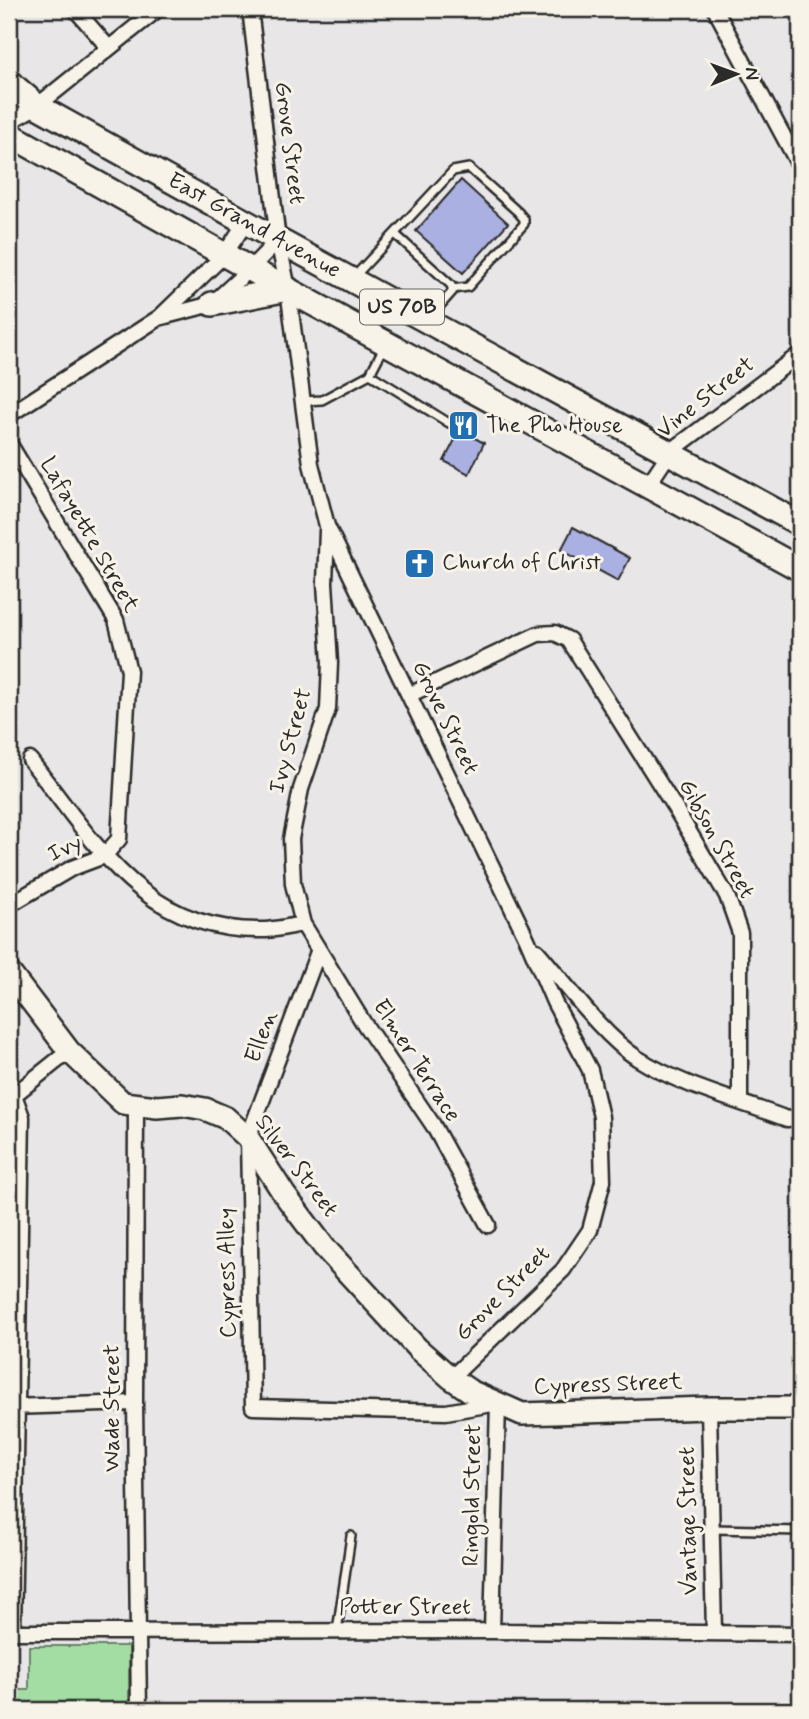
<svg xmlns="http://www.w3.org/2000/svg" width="809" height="1719" font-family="Mynerve,sans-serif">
<rect width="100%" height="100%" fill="#e8e6e7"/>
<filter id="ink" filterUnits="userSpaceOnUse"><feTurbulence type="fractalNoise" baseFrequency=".0143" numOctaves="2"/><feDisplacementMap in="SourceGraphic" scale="14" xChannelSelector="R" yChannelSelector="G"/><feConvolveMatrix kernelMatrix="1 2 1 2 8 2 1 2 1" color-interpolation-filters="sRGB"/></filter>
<g filter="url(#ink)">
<!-- green -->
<path fill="#a4dda3" stroke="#688467" stroke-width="2" d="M29,1646H129V1710H9V1690H29Z"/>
<!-- building -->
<path fill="#aab0e1" stroke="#2b2b2b" stroke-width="2" d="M461,180L508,223L463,273L416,231Z
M460,430L484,443L469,474L444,461Z
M573,527L630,558L618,581L561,550Z"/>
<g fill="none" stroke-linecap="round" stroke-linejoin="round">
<defs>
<path id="lane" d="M395,234L451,285L453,291L429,318
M354,277L453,171L469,168L518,212L524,219V224L468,287L452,289
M370,374L384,347
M303,401L322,400L370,374L449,423
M713,1529L800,1531
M337,1631L351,1536"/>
<path id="street" d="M75,9L108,47
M250,9L278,240L288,289L311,464L327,526L527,939L554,1002L590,1070L601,1117L603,1181L590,1230L563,1270L451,1378
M715,9L800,167
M9,122L37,106L158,9
M162,317L212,304L250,269L278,240
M9,415L160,317L224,255L246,222
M9,443L116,620L129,671L119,839L104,856L72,868L9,905
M648,485L670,452L800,354
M327,530L325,583L330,663L328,709L301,789L291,839L293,884L303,924L363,1022L433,1125L488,1225
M409,695L538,634L555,633L569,640L675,808L727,896L740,933V1101
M30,760C96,844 145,934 266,930C278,929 291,926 303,924
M537,951C566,984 601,1034 637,1058C683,1087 737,1100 787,1119L800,1117
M318,952L248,1138L253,1407L446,1412L498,1403L492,1631
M9,1099L69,1051
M136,1105L135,1403L139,1710
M10,1407L135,1403
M709,1408L714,1633
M9,1632L492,1631L800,1634
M13,1632L22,1117L14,1095"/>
<path id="secondary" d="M9,972L69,1051L123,1103L157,1107L182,1105L205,1109L226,1118L248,1138L284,1194L324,1247L418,1349L451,1378L470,1391L522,1414L709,1408H800"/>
<path id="primary" d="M9,82L37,106L278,240L800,524
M9,134L250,269L800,569
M212,304L288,289"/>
</defs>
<!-- lane casing -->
<use href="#lane" stroke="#2b2b2b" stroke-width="12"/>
<!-- street casing -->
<use href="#street" stroke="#2b2b2b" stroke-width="19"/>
<!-- secondary casing -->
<use href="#secondary" stroke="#2b2b2b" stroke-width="26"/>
<!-- primary casing -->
<use href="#primary" stroke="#2b2b2b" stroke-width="28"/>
<!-- lane -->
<use href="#lane" stroke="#f7f3e8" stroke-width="7"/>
<!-- street -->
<use href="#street" stroke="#f7f3e8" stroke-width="14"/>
<!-- secondary -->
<use href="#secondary" stroke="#f7f3e8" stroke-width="21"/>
<!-- primary -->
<use href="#primary" stroke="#f7f3e8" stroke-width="23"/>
</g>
</g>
<!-- icons -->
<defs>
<symbol id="restaurant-square" viewBox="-11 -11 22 22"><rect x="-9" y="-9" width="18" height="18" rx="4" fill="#1f6fb2" stroke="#f7f3e8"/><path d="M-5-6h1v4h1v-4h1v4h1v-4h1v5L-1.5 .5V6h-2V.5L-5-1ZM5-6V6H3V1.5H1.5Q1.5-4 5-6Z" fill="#fff"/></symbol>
<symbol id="church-square" viewBox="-11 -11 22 22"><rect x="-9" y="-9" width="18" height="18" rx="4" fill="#1f6fb2" stroke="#f7f3e8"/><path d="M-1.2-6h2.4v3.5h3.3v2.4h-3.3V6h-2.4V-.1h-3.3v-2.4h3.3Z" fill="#fff"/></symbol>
</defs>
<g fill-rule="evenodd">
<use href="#restaurant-square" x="446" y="408" width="35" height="35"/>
<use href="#church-square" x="402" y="546" width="35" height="35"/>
</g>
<g text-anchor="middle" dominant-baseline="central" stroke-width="6" stroke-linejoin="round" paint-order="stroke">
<!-- shield labels -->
<rect fill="#f7f3e8" stroke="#686764" stroke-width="2" x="360" y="289.5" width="84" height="35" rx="5"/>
<g font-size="21" font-weight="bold" fill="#2b2b2b">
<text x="402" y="307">US 70B</text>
</g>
<!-- street labels -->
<g font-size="23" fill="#2b2b2b" stroke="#f7f3e8">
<text transform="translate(289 143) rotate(83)">Grove Street</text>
<text transform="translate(254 226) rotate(29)">East Grand Avenue</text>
<text transform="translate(706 398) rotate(-38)">Vine Street</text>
<text transform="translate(89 535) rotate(60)">Lafayette Street</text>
<text transform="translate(445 718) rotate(64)">Grove Street</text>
<text transform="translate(291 741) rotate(-75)">Ivy Street</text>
<text transform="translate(716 839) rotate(61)">Gibson Street</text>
<text transform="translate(65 849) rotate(-25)">Ivy</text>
<text transform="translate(262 1037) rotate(-69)">Ellen</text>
<text transform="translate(416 1061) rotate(57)">Elmer Terrace</text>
<text transform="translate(296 1166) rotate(53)">Silver Street</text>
<text transform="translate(228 1273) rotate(-91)">Cypress Alley</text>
<text transform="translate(503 1294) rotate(-45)">Grove Street</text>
<text transform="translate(608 1385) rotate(-2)">Cypress Street</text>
<text transform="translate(113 1408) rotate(-90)">Wade Street</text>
<text transform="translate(473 1495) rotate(-89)">Ringold Street</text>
<text transform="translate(689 1521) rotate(-91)">Vantage Street</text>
<text x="405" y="1608">Potter Street</text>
</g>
<!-- poi labels -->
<g font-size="23" fill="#2b2b2b" stroke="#f7f3e8" text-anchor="start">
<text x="486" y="426">The Pho House</text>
<text x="442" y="563">Church of Christ</text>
</g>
</g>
<!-- margin -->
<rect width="809" height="1719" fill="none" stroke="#f7f3e8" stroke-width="35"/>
<rect x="18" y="18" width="774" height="1684" fill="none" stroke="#2b2b2b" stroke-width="2.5" filter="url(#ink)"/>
<!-- north arrow -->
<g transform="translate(736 74) rotate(89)" stroke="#f7f3e8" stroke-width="5" paint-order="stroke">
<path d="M0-5L12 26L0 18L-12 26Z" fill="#2b2b2b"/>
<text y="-10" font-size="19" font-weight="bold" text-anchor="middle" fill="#2b2b2b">N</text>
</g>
</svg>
